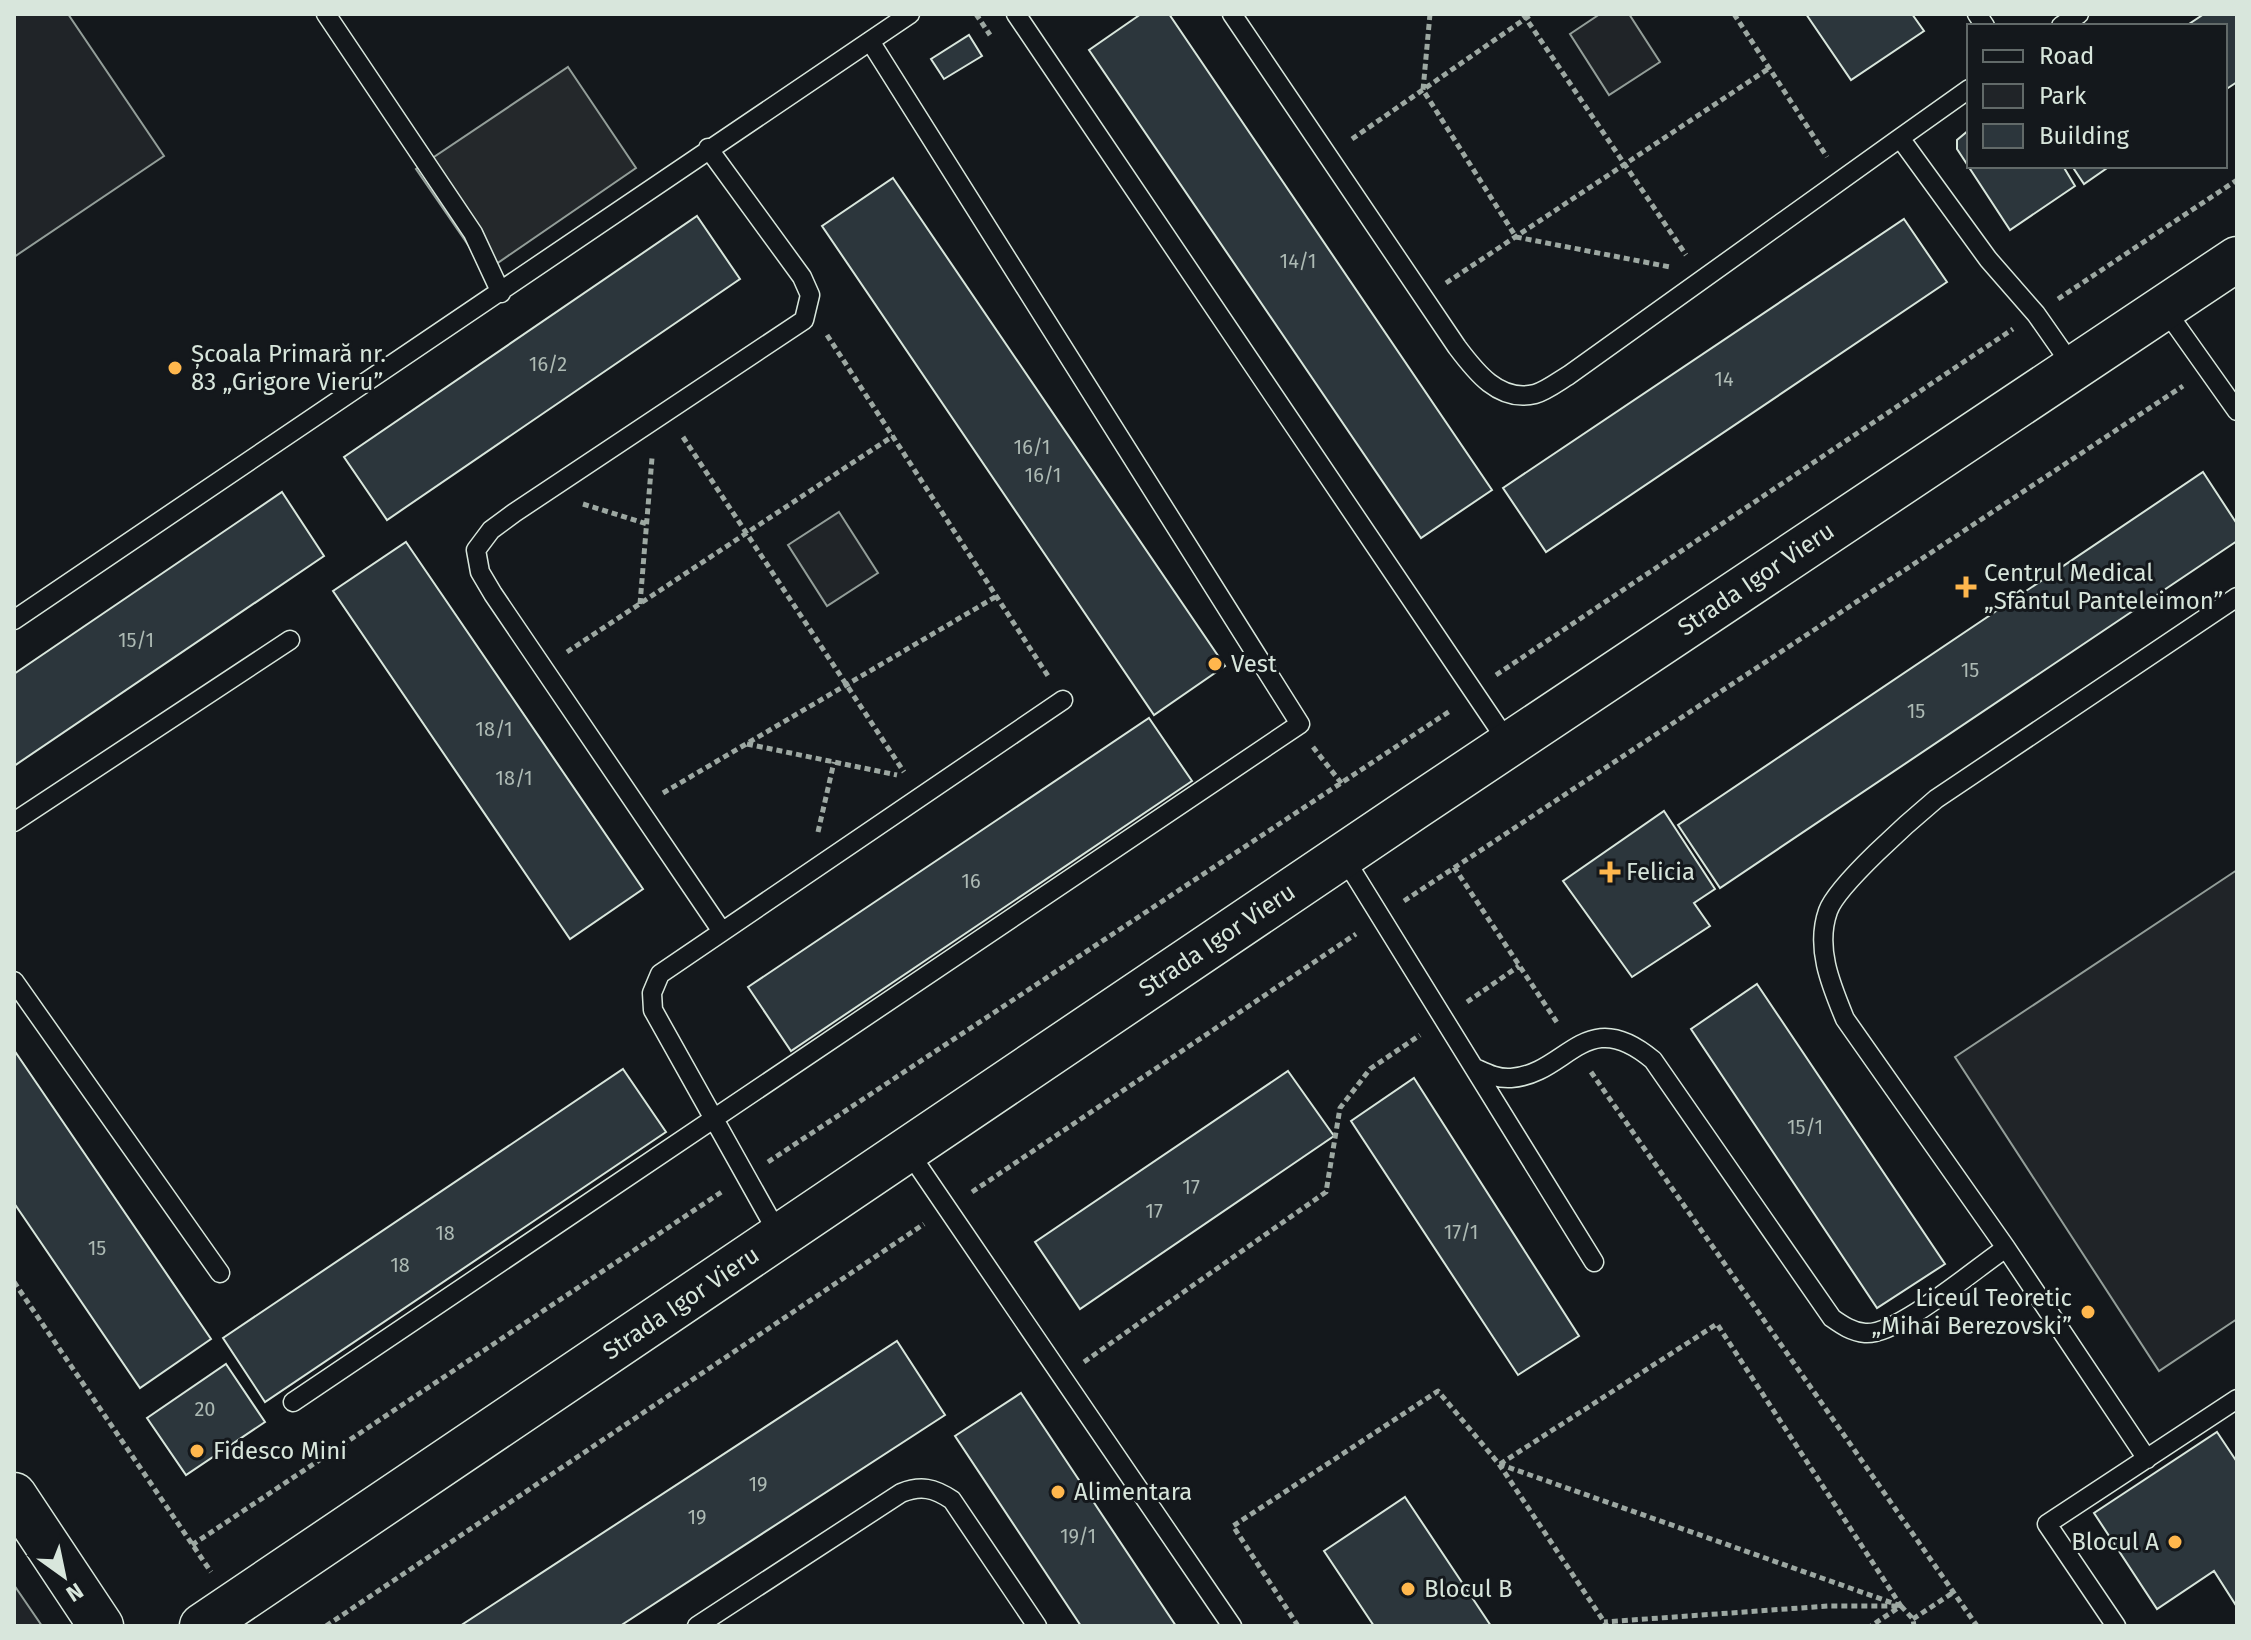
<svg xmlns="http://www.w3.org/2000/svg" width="2251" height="1640" font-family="'Fira Sans',sans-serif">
<rect width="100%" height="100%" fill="#14181c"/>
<!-- green -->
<path fill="#202428" stroke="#939e99" stroke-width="2" d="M14,14H68L164,156L14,257Z
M1600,14H1629L1660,62L1609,95L1570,34Z
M839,512L878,573L827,606L788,545Z
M2237,870V1319L2159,1371L1955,1057Z
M14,1585L42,1626H14Z"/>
<!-- parking -->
<path fill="#24282b" stroke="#939e99" stroke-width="2" d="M568,67L636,168L486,271L416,169Z"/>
<!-- building -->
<path fill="#2c363c" stroke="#d8e6dc" stroke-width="2" d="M1141,14H1169L1492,490L1421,538L1089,50Z
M1806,14H1912L1924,31L1851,80Z
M2204,14H2237V82L2225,90V26H2186Z
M969,35L982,56L944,79L931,59Z
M1969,130V166H2063L2075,186L2010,230L1957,149V140Z
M2072,166H2110L2084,184Z
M893,178L1225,666L1154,715L822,226Z
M697,216L740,279L387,520L344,457Z
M1904,219L1947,282L1546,552L1503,488Z
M2203,472L2237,524V541L1720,888L1678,825Z
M282,492L324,556L14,766V674Z
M406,542L643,889L570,939L333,591Z
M1149,718L1192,781L791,1051L748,987Z
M1664,811L1715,889L1694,903L1710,926L1632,977L1563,881Z
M1757,984L1945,1264L1877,1308L1691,1029Z
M14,1050L211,1339L140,1388L14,1203Z
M623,1069L666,1132L265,1402L223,1338Z
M1288,1071L1334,1136L1080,1309L1035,1242Z
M1414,1078L1579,1336L1518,1375L1351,1121Z
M897,1341L945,1415L620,1626H460Z
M226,1364L265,1422L186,1475L147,1418Z
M1021,1393L1061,1453L1176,1626H1081L955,1436Z
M2217,1432L2237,1462V1607L2214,1571L2157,1609L2094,1513Z
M1405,1497L1491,1626H1374L1324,1551Z"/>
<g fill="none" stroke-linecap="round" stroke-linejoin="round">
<defs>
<path id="service" d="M326,14L473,233L501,293
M1016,14L1509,744
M1232,14L1457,347C1475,371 1499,403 1535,394C1546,391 1559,381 1569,375L1900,138L1988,259L2036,314L2073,367
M1977,14L1985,26
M2061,26L2079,14
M1900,138L1969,89
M708,148L802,277L810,295L804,320L514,513L491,530L476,550L480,572L493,594L721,930
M2164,308L2237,411
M14,620L910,14
M14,822L290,640
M1343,856L1594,1262
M14,981L220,1273
M1475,1068C1486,1073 1497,1079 1511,1078C1568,1074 1585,1003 1653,1060L1832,1318C1842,1325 1852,1332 1865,1333C1897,1336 1976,1268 2006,1248L1845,1019C1831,985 1815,948 1828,911C1837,885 1912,819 1936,799L2237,597
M906,1148L1232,1626
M780,1237L653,1010L652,993L660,974L1063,700
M2006,1248L2147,1459
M293,1402L1300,724L870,41
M697,1626L901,1493C921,1485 934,1488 952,1500L1037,1626
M2116,1626L2047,1524L2237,1399"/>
<path id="tertiary" d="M202,1626L1415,807L2237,259"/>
<path id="primary" d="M14,1495L101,1626"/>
</defs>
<!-- service casing -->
<use href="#service" stroke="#d8e6dc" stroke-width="21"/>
<!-- tertiary casing -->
<use href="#tertiary" stroke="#d8e6dc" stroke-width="47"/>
<!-- primary casing -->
<use href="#primary" stroke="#d8e6dc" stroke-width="47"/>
<!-- path -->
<path stroke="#9da8a2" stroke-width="5" stroke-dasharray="6 4" stroke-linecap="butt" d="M976,14L990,35
M1430,14L1423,90L1516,237L1670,267
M1523,14L1686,255
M1734,14L1827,157
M1352,139L1532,14
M1446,283L1768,69
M2058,299L2237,180
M827,335L1048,676
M683,437L904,772
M583,504L647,524
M640,604L652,458
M567,652L893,436
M1496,675L2013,329
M747,744L897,775
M1313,747L1342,784
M663,793L997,596
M818,832L834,762
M1454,867L1558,1024
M1404,901L2183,386
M1467,1002L1519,966
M1591,1072L1977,1626
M768,1162L1450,711
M972,1192L1356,934
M14,1282L211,1572
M1084,1362L1326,1192L1340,1108L1370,1069L1420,1035
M1499,1464L1901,1606H1828L1604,1622
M1500,1464L1717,1324L1901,1606L1871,1626
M192,1545L723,1191
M1901,1606L1913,1619L1914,1626
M1913,1619L1954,1592
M326,1626L924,1224
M1298,1626L1233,1526L1438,1391L1499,1464L1607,1626"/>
<!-- service -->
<use href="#service" stroke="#14181c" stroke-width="18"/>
<!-- tertiary -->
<use href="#tertiary" stroke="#14181c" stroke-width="44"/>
<!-- primary -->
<use href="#primary" stroke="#14181c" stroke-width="44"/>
</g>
<!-- markers -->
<g fill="#ffb74d" stroke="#14181c" stroke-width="3">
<circle cx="175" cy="368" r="8"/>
<path d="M1962 575h8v8h8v8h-8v8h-8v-8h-8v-8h8z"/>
<circle cx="1215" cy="664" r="8"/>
<path d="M1606 860h8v8h8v8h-8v8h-8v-8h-8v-8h8z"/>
<circle cx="2088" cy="1312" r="8"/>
<circle cx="197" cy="1451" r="8"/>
<circle cx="1058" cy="1492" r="8"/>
<circle cx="2175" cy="1542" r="8"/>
<circle cx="1408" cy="1589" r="8"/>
</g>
<g text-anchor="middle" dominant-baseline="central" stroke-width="6" stroke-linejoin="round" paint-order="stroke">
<!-- number labels -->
<g font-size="20" fill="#adbab4">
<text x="1298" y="261">14/1</text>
<text x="548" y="364">16/2</text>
<text x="1724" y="379">14</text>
<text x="1032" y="447">16/1</text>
<text x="1043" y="475">16/1</text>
<text x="136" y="640">15/1</text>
<text x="1970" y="670">15</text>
<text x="1916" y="711">15</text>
<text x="494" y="729">18/1</text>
<text x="514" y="778">18/1</text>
<text x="971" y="881">16</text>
<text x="1805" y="1127">15/1</text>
<text x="1191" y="1187">17</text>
<text x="1154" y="1211">17</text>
<text x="1461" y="1232">17/1</text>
<text x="445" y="1233">18</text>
<text x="97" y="1248">15</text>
<text x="400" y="1265">18</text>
<text x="205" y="1409">20</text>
<text x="758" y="1484">19</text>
<text x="697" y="1517">19</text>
<text x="1078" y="1536">19/1</text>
</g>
<!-- poi labels -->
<g font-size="24" fill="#d8e6dc" stroke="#14181c" text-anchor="start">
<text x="191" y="354">Școala Primară nr.<tspan x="191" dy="28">83 „Grigore Vieru”</tspan></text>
<text x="1984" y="573">Centrul Medical<tspan x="1984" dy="28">„Sfântul Panteleimon”</tspan></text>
<text x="1231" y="664">Vest</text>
<text x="1626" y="872">Felicia</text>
<text x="2072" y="1298" text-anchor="end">Liceul Teoretic<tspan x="2072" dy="28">„Mihai Berezovski”</tspan></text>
<text x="213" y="1451">Fidesco Mini</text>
<text x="1074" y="1492">Alimentara</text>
<text x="2159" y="1542" text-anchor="end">Blocul A</text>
<text x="1424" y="1589">Blocul B</text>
</g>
<!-- street labels -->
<g font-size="24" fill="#d8e6dc" stroke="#14181c">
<text transform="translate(1756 579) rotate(-34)">Strada Igor Vieru</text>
<text transform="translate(1217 940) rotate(-34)">Strada Igor Vieru</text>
<text transform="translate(681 1303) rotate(-34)">Strada Igor Vieru</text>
</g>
</g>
<!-- border -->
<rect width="2251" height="1640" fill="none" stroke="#d8e6dc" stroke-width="32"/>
<!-- legend -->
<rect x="1967" y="24" width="260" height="144" fill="#14181c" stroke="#626a69" stroke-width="2"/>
<rect x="1983" y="50" width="40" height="12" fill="#14181c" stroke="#626a69" stroke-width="2"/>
<text x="2039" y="64" font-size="24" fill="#d8e6dc">Road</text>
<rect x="1983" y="84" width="40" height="24" fill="#202428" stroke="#626a69" stroke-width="2"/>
<text x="2039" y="104" font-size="24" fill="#d8e6dc">Park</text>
<rect x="1983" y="124" width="40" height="24" fill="#2c363c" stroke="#626a69" stroke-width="2"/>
<text x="2039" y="144" font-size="24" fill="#d8e6dc">Building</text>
<!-- north arrow -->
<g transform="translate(64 1576) rotate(147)" stroke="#14181c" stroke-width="6" paint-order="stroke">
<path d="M0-6L14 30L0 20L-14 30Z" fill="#d8e6dc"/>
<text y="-12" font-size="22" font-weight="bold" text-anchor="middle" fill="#d8e6dc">N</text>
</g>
</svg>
